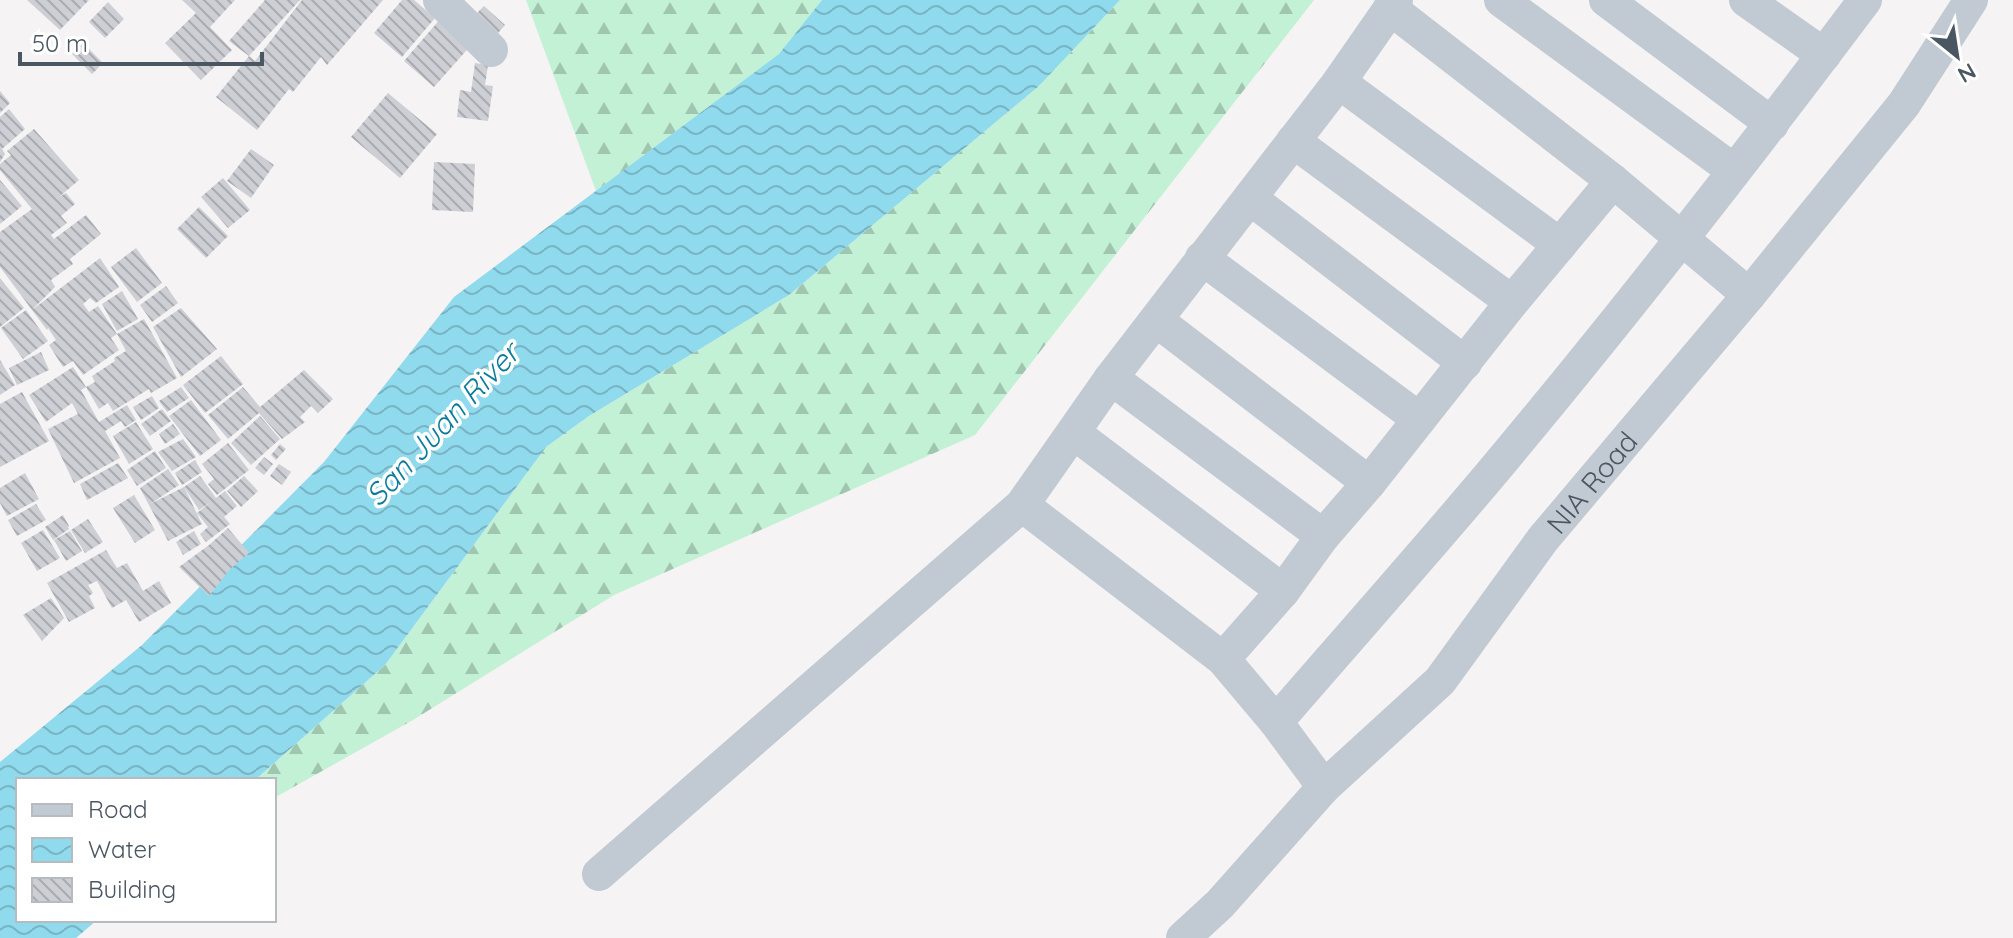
<svg xmlns="http://www.w3.org/2000/svg" width="2013" height="938" font-family="Quicksand,sans-serif">
<defs>
<pattern id="forest-firs" width="22" height="20" patternUnits="userSpaceOnUse" patternTransform="scale(2)"><rect width="22" height="20" fill="#c3f1d5"/><path d="M5 1l3.5 6h-7zM16 11l3.5 6h-7z" fill="#a0c6b0"/></pattern>
<pattern id="water-waves" width="16" height="10" patternUnits="userSpaceOnUse" patternTransform="scale(2)"><rect width="16" height="10" fill="#90daee"/><path d="M0 5q4-4 8 0t8 0" fill="none" stroke="#78b4c4"/></pattern>
<pattern id="building-back-hatch" width="6" height="6" patternUnits="userSpaceOnUse" patternTransform="scale(2)"><rect width="6" height="6" fill="#cdcfd5"/><path d="M-1 5l2 2M0 0l6 6M5-1l2 2" fill="none" stroke="#a8abb0"/></pattern>
</defs>
<rect width="100%" height="100%" fill="#f5f3f3"/>
<!-- forest -->
<path fill="url(#forest-firs)" d="M526,0H822L780,54L596,191Z
M1120,0H1314L975,435L614,595L413,720L274,798V780H255L385,665L546,447L589,416L789,295L1039,86Z"/>
<!-- water -->
<path fill="url(#water-waves)" d="M822,0H1120L1039,86L789,295L589,416L546,447L385,665L255,780H18V920H97L76,938H0V762L142,645L324,462L454,297L779,54Z"/>
<!-- building -->
<path fill="url(#building-back-hatch)" d="M27,0H89L60,30Z
M182,0H235L210,27L232,50L201,80L165,43L196,13Z
M265,0H300L249,56L255,61L302,0H383L327,65L321,57L293,92L289,89L257,130L216,97L249,56L229,41Z
M402,0H414L435,18L402,57L374,33Z
M108,2L124,19L105,38L89,22Z
M484,6L505,25L488,45L467,23Z
M442,17L473,43L434,87L404,61Z
M83,43L103,63L92,74L72,54Z
M475,63L488,65L485,85L493,86L488,121L457,117L460,90L471,92Z
M0,91L10,103L0,113Z
M388,93L437,134L400,178L351,137Z
M9,109L25,129L2,149L5,154L0,162V117Z
M34,129L79,180L59,197L66,193L75,204L61,216L67,223L51,235L54,239L86,215L101,234L70,259L73,264L51,280L55,287L32,310L100,258L119,287L96,303L90,298L83,304L89,312L98,306L117,334L144,319L177,378L151,393L149,389L113,411L108,403L99,409L86,387L81,390L99,422L127,405L136,420L125,427L121,421L105,431L120,458L74,483L48,429L78,414L72,403L46,422L29,395L73,367L86,387L95,382L92,376L115,361L114,358L126,351L117,334L111,338L119,350L83,375L73,361L63,367L49,345L56,340L48,328L47,330L0,267V232L32,209L0,170V164L11,155L7,151Z
M251,149L274,165L251,198L227,181Z
M434,162L475,164L473,212L432,210Z
M223,178L250,210L228,228L201,197Z
M0,180L22,206L0,224Z
M199,207L228,236L206,258L177,229Z
M136,248L162,283L137,302L111,267Z
M0,278L24,308L0,327Z
M166,286L178,303L152,322L140,305Z
M122,291L138,319L117,331L102,304Z
M181,308L217,349L181,377L153,327Z
M26,310L48,341L23,359L1,328Z
M41,352L49,370L17,385L9,368Z
M221,356L243,384L205,413L183,385Z
M0,360L15,385L0,395Z
M304,370L333,399L318,413L294,388L311,406L300,417L305,422L282,439L259,413L228,439L208,415L243,387L260,407Z
M181,387L189,398L167,412L159,401Z
M22,392L49,441L0,467V404Z
M152,396L159,408L141,420L133,407Z
M191,400L221,440L200,456L169,416Z
M162,409L171,421L150,436L141,424Z
M260,416L280,439L251,465L231,443Z
M136,422L153,449L129,464L113,436Z
M173,424L180,434L165,444L159,434Z
M183,439L196,457L172,471L158,452Z
M228,443L249,470L217,495L208,484L214,479L202,464Z
M280,444L286,449L276,460L271,455Z
M155,451L166,468L137,486L127,470Z
M264,457L273,464L264,475L255,468Z
M195,460L202,472L182,485L175,473Z
M118,463L128,478L87,500L80,484Z
M279,464L291,472L282,485L270,476Z
M168,469L179,485L150,504L184,487L202,524L168,541L140,488Z
M25,473L39,499L7,516L0,503V488Z
M200,476L216,498L225,491L237,506L224,517L230,524L206,542L200,534L208,527L197,513L211,502L199,510L184,487Z
M244,476L258,491L241,507L227,491Z
M134,495L155,530L135,543L113,508Z
M36,504L46,520L17,536L8,520Z
M63,515L69,526L68,527L69,529L53,540L45,527Z
M88,519L103,542L85,553L71,530Z
M228,528L249,553L230,569L209,596L179,567L209,545Z
M43,530L60,558L37,571L21,543Z
M70,531L82,551L66,561L54,540Z
M194,531L201,544L183,555L176,542Z
M106,550L117,568L127,563L143,591L159,581L171,603L139,622L126,600L112,608L97,581L88,585L93,593L89,596L95,608L69,622L47,583Z
M51,598L64,618L42,641L23,615Z"/>
<g fill="none" stroke-linecap="round" stroke-linejoin="round">
<!-- street -->
<g stroke="#c1cad2" stroke-width="34">
<path d="M440,0L491,50"/>
<path d="M1501,0L1733,170"/>
<path d="M1606,0L1772,124"/>
<path d="M1746,0L1824,55"/>
<path d="M1390,8L1613,181L1749,295"/>
<path d="M1339,82L1560,245"/>
<path d="M1293,141L1512,302"/>
<path d="M1250,198L1465,363"/>
<path d="M1202,258L1419,419"/>
<path d="M1156,320L1369,483"/>
<path d="M1111,378L1323,536"/>
<path d="M1074,433L1283,591"/>
<path d="M1022,505L1223,659L1276,722L1324,787"/>
<path d="M1223,659L1283,591L1323,536L1369,483L1512,302L1613,181"/>
<path d="M1276,722C1347,640 1420,558 1490,475C1620,320 1744,161 1865,0"/>
<path d="M599,874L1022,505L1111,378L1339,82L1396,0"/>
<path id="s1" d="M1183,938L1220,904L1324,787L1440,681L1543,539L1749,295L1904,104L1971,0"/>
</g>
</g>
<g text-anchor="middle" dominant-baseline="central" stroke-width="7" stroke-linejoin="round" paint-order="stroke">
<!-- street labels -->
<g font-size="28" fill="#4a5661" stroke="#fff">
<text stroke="none"><textPath href="#s1" startOffset="614">NIA Road</textPath></text>
</g>
<!-- water labels -->
<g font-size="30" font-style="italic" fill="#0c7c9b" stroke="#fff">
<text transform="translate(442 424) rotate(-47)">San Juan River</text>
</g>
</g>
<!-- legend -->
<rect x="16" y="778" width="260" height="144" fill="#ffffff" stroke="#b7bbc0" stroke-width="2"/>
<rect x="32" y="804" width="40" height="12" fill="#c1cad2" stroke="#b7bbc0" stroke-width="2"/>
<text x="88" y="818" font-size="24" fill="#4a5661">Road</text>
<rect x="32" y="838" width="40" height="24" fill="url(#water-waves)" stroke="#b7bbc0" stroke-width="2"/>
<text x="88" y="858" font-size="24" fill="#4a5661">Water</text>
<rect x="32" y="878" width="40" height="24" fill="url(#building-back-hatch)" stroke="#b7bbc0" stroke-width="2"/>
<text x="88" y="898" font-size="24" fill="#4a5661">Building</text>
<!-- north arrow -->
<g transform="translate(1957 56) rotate(150)" stroke="#ffffff" stroke-width="6" paint-order="stroke">
<path d="M0-6L14 30L0 20L-14 30Z" fill="#4a5661"/>
<text y="-12" font-size="22" font-weight="bold" text-anchor="middle" fill="#4a5661">N</text>
</g>
<!-- scale -->
<path d="M20 52v12h242v-12" fill="none" stroke="#4a5661" stroke-width="4"/>
<text x="32" y="52" font-size="24" fill="#4a5661" stroke="#ffffff" stroke-width="6" paint-order="stroke">50 m</text>
</svg>
